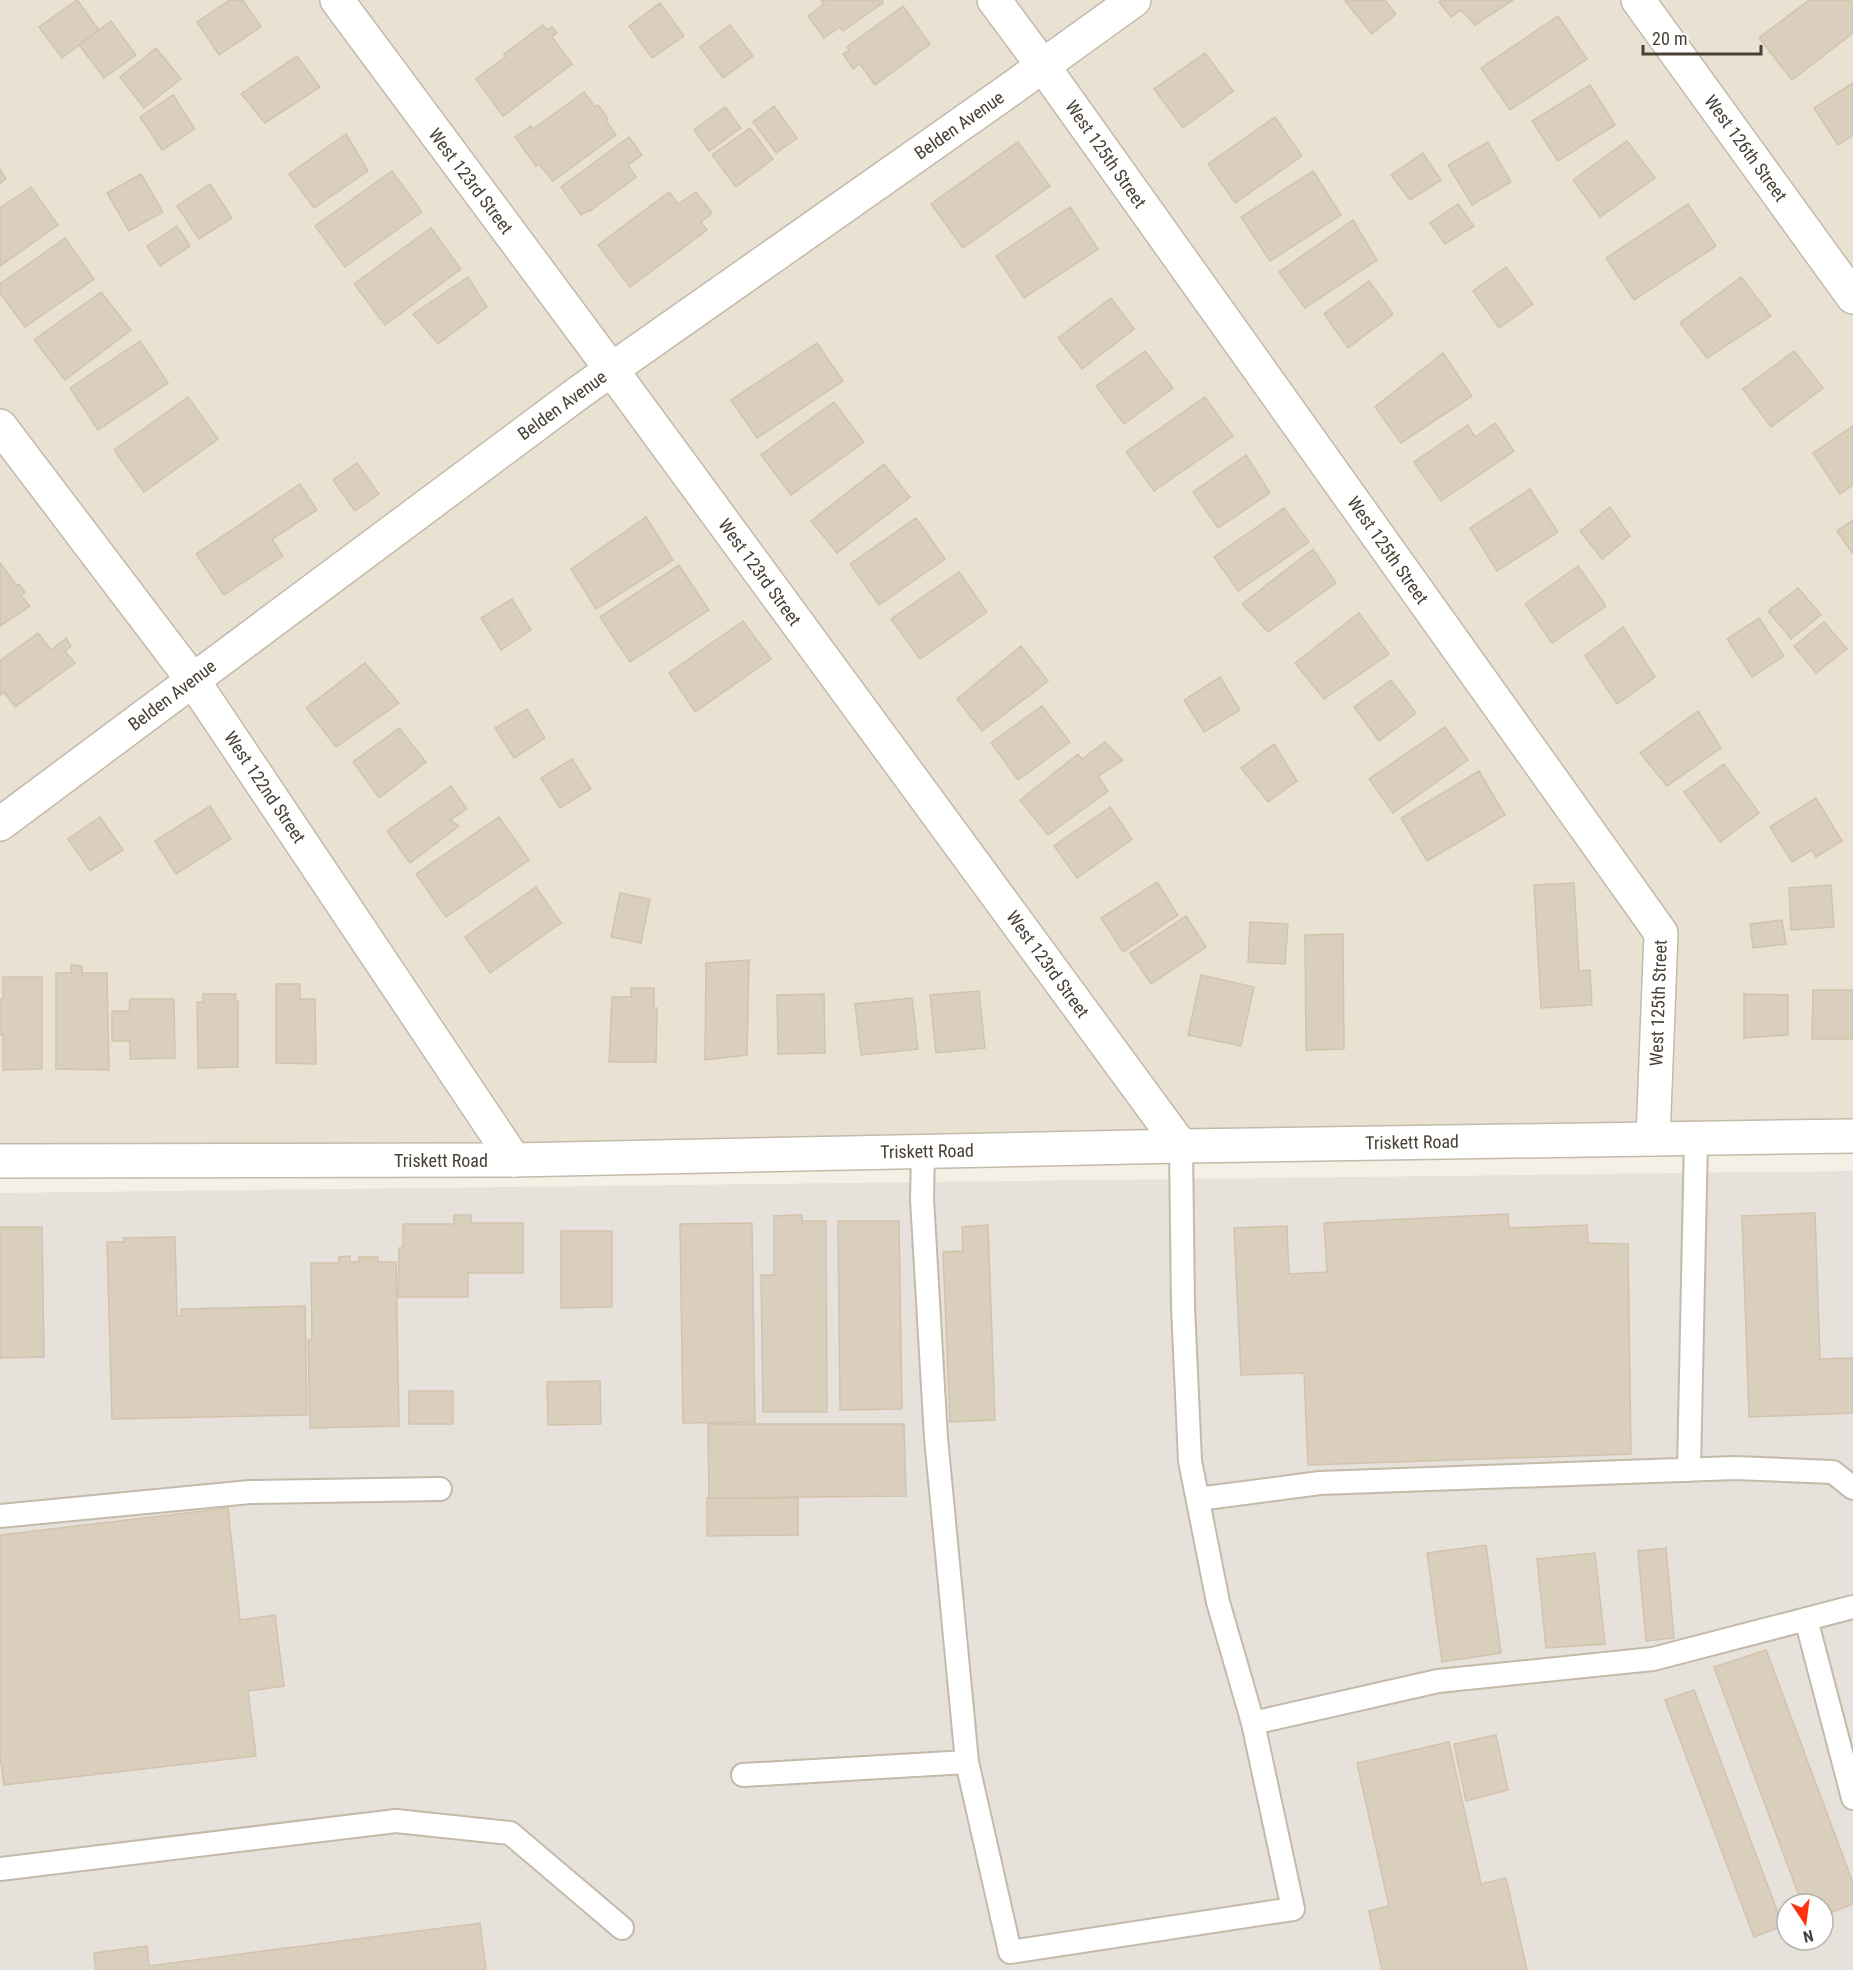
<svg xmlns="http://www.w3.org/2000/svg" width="1853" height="1970" font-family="'Roboto Condensed',sans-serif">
<rect width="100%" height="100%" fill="#f4f0e5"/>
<!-- residential -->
<path fill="#e9e2d2" d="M0,0H1853V1131L0,1148Z"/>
<!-- industrial -->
<path fill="#e6e1da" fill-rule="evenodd" d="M1853,1171V1970H0V1193ZM1787,1904H1823V1940H1787Z"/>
<!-- building -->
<path fill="#dacebc" stroke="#d3c3ac" stroke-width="1.5" d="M77,0L99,30L62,58L39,27Z
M230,0H243L261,27L219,55L197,22Z
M821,0H882L883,3L843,31L840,27L824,38L808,16L824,4Z
M1385,0L1396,14L1372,34L1345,1Z
M1442,0H1513L1475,25L1461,10L1451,17L1439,2Z
M1809,0H1850L1853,3V33L1792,80L1759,38Z
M660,3L684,36L652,58L629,26Z
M903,6L930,44L875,85L860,64L853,69L843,54L849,50L847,47Z
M1558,16L1587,59L1510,110L1481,68Z
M111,21L136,55L104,78L79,45Z
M543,25L547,30L552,27L557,33L552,37L572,64L503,116L476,79L505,57L504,54Z
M730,25L753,56L723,78L700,47Z
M156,48L181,79L144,108L120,77Z
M1205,53L1233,91L1183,128L1154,89Z
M297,56L320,87L265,123L241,94Z
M1853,83V135L1838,145L1814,108Z
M1590,85L1615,125L1558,161L1532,121Z
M584,92L595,107L598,105L608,119L606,121L616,135L553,181L539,164L536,166L515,137L531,126L533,129Z
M173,95L195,129L162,150L140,117Z
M774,106L797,138L776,153L753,122Z
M725,107L741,128L709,151L694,130Z
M1275,117L1302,156L1235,203L1208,164Z
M750,128L773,159L736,187L712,155Z
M346,134L368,171L314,208L289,174Z
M629,137L642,155L628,165L636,177L590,211L589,210L581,215L561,187Z
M1627,141L1655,178L1600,217L1573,180Z
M1018,142L1050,186L963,248L931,204Z
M1488,142L1511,182L1472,205L1448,165Z
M1423,153L1441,180L1410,200L1391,175Z
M0,169L6,179L0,183Z
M392,171L422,212L345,267L315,226Z
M1313,171L1341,215L1270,261L1241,217Z
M141,174L163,212L129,231L107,193Z
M210,184L232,218L199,239L177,206Z
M31,187L58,225L0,266V208Z
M669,192L678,204L696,192L712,213L701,222L707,230L630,287L598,245Z
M1458,204L1474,226L1445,244L1430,223Z
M1688,204L1716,246L1634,300L1606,258Z
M1070,207L1098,249L1024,298L996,256Z
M1353,220L1377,260L1305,308L1279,272Z
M177,226L190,246L160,266L147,246Z
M431,228L461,269L385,325L354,284Z
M65,238L94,279L25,327L0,293V284Z
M1506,267L1533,304L1499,328L1473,291Z
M468,277L487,307L438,344L413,314Z
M1741,277L1771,316L1707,358L1680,323Z
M1369,281L1393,314L1348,348L1324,314Z
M101,292L131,330L65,380L34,340Z
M1111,298L1134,329L1082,369L1058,338Z
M140,341L168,383L98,430L70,388Z
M817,343L843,381L757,438L731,400Z
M1145,351L1173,388L1124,424L1096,386Z
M1794,351L1823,388L1771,427L1743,389Z
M1443,353L1472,396L1401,443L1375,407Z
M188,397L218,439L144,492L114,450Z
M1205,397L1233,436L1154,491L1126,452Z
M834,402L864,442L791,495L761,455Z
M1495,423L1514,451L1441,501L1414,462L1468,425L1475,437Z
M1853,426V485L1840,494L1813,453Z
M1246,455L1270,493L1218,528L1193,492Z
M357,463L379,494L355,511L333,480Z
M884,464L910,497L837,553L811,521Z
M300,484L317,510L272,539L283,556L224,595L196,554Z
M1530,489L1558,532L1497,571L1470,528Z
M1610,507L1630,536L1602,559L1580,531Z
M1284,508L1309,542L1238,591L1214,557Z
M646,517L673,560L596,609L571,569Z
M916,518L945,559L879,605L850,564Z
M1853,520V554L1837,531Z
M1313,549L1336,583L1268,632L1242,604Z
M0,563L17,586L19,584L25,592L21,595L30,606L0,626Z
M679,565L709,610L630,662L600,617Z
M1578,566L1606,606L1552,643L1525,604Z
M959,572L987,612L920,659L891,619Z
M1798,588L1821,615L1791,639L1768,611Z
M512,599L531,630L501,650L481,618Z
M1359,613L1389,654L1324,699L1295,663Z
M1759,618L1784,656L1752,677L1727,639Z
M743,621L771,659L695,712L669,673Z
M1824,622L1847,649L1816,673L1794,646Z
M1623,627L1655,677L1617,704L1585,656Z
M38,633L51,650L66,638L71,646L65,651L75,663L15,707L4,692L1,695L0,694V661Z
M1021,646L1048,681L982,731L957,699Z
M365,663L399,703L336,747L306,708Z
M1220,677L1240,710L1204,732L1184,700Z
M1391,680L1416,713L1379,741L1354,707Z
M1042,706L1070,742L1018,780L991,743Z
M527,709L545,738L514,758L495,728Z
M1698,711L1721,748L1667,786L1640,753Z
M1445,727L1468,760L1393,813L1369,779Z
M399,728L426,762L379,798L353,762Z
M1105,742L1123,760L1098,776L1108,791L1048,835L1020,800L1078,754L1082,759Z
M1274,744L1297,781L1268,802L1241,768Z
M572,759L591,789L560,808L541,778Z
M1724,764L1759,813L1720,842L1684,792Z
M1479,771L1505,815L1427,861L1401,818Z
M451,786L467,809L450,820L459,826L410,863L387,831Z
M1816,798L1842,841L1816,857L1812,850L1792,862L1770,827Z
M210,806L231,839L176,874L155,841Z
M1110,807L1132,839L1077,878L1054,846Z
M100,817L123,850L90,871L68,839Z
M499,817L529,860L446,917L416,874Z
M1157,882L1178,915L1123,952L1101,918Z
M1574,883L1579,971L1590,970L1592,1005L1541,1008L1534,885Z
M1831,885L1834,927L1791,930L1789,888Z
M536,887L561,923L490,973L465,937Z
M620,893L650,899L641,943L611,937Z
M1186,916L1206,947L1151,984L1130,953Z
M1782,920L1786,944L1753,948L1750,924Z
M1250,922L1288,924L1285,964L1248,962Z
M1343,934L1344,1049L1306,1050L1305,935Z
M749,960L747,1055L705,1060L706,963Z
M71,965L82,966V973H107L109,1070L56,1069V973H71Z
M1201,975L1254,987L1241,1046L1188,1035Z
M3,977H42V1069L3,1070V1034L0,1035V999H3Z
M276,984H300V999H315L316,1064L276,1063Z
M631,988H654V1008H657L656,1062H609L612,997H631Z
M1813,990H1853V1039H1812Z
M979,991L985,1048L936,1053L930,995Z
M203,994H236L235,1001H238V1067L198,1068L197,1002H203Z
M824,994L825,1053L778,1054L777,995Z
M1744,994L1788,995V1035L1744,1038Z
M912,998L918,1049L861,1055L855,1004Z
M130,999H174L175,1058L130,1059V1041H112V1011H129Z
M1815,1213L1820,1359L1853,1358V1413L1749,1417L1742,1216Z
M1508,1214L1509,1228L1587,1225L1588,1243L1628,1244L1631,1454L1308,1465L1304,1373L1241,1375L1234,1228L1287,1226L1289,1274L1327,1272L1324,1223Z
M454,1215H471V1223H523V1273H468V1297H398L399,1248H403V1224H454Z
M794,1215H802V1221H826L827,1412H763L761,1275H774V1216Z
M838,1221H899L902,1409L840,1410Z
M752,1223L755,1422L683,1423L680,1224Z
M988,1225L995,1420L950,1422L943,1252L963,1251L962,1227Z
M0,1227H42L44,1357L0,1358Z
M561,1231H612V1307L561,1308Z
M175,1237L177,1316H181V1309L305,1306L307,1415L112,1419L107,1242H124L123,1238Z
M350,1256V1262H359V1257H378V1262H396L399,1426L310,1428L308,1340L312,1339L311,1263H339V1257Z
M600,1381L601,1424L548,1425L547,1382Z
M409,1391H453V1424H409Z
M708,1424H904L906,1496L709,1498Z
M707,1498H798V1535L707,1536Z
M228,1508L240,1620L275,1615L284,1686L248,1691L256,1756L4,1785L0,1755V1535Z
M1486,1545L1501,1653L1442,1662L1427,1553Z
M1666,1548L1674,1638L1646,1641L1638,1551Z
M1595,1553L1605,1644L1546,1648L1537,1559Z
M1766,1650L1853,1883V1904L1823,1916V1904H1802L1714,1667Z
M1694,1690L1783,1926L1754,1937L1665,1700Z
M1496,1735L1508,1790L1466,1801L1454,1744Z
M1449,1742L1481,1884L1506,1878L1527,1970H1382L1369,1911L1389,1906L1357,1763Z
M480,1923L486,1970H96L94,1953L147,1946L149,1966Z"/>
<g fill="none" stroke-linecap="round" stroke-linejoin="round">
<defs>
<path id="service" d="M923,1151L922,1199L936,1438L967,1762L1010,1952L1293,1909L1253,1723L1218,1602L1190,1461L1183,1307L1181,1146
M1689,1470L1696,1138
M1198,1499L1320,1483L1735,1468L1833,1472L1853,1488
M0,1516L250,1492L440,1489
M1806,1619L1853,1798
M1253,1723L1438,1681L1653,1659L1853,1607
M743,1775L967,1762
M0,1869L396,1821L510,1833L622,1928"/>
<path id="minor" d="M337,0L611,369L1181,1146
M994,0L1043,66L1661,933L1653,1139
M1638,0L1853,297
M0,426L192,679L514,1160
M0,824L581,391L1008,91L1134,0"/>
<path id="tertiary" d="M0,1161L514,1160L1181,1146L1853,1136"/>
</defs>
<!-- service casing -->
<use href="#service" stroke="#c4baaa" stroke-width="26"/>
<!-- minor casing -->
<use href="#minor" stroke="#c4baaa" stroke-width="36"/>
<!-- tertiary casing -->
<use href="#tertiary" stroke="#c4baaa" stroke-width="36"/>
<!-- service -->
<use href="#service" stroke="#fff" stroke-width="22"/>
<!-- minor -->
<use href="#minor" stroke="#fff" stroke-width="33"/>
<!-- tertiary -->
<use href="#tertiary" stroke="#fff" stroke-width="33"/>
</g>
<g text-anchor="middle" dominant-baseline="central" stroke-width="4.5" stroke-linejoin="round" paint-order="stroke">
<!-- street labels -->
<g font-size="18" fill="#484034" stroke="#fff">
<text transform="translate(959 125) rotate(-35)">Belden Avenue</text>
<text transform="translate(1746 148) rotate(54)">West 126th Street</text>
<text transform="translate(1106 154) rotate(55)">West 125th Street</text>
<text transform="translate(471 181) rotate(53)">West 123rd Street</text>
<text transform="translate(562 405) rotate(-36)">Belden Avenue</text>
<text transform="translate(1388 550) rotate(55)">West 125th Street</text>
<text transform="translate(760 572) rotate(54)">West 123rd Street</text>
<text transform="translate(172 695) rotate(-37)">Belden Avenue</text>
<text transform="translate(265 787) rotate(56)">West 122nd Street</text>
<text transform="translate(1048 964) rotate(54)">West 123rd Street</text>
<text transform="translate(1658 1003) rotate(-88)">West 125th Street</text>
<text transform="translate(1412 1142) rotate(-1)">Triskett Road</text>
<text transform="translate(927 1151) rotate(-1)">Triskett Road</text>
<text x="441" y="1160">Triskett Road</text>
</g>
</g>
<!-- north arrow -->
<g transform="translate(1805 1922) rotate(167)"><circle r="28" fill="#ffffff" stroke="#b6b3ae" stroke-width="1.5"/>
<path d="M0-4.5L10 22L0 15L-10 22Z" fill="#ff3211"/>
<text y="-9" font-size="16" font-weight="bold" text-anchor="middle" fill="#484034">N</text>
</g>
<!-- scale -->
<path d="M1643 45v9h118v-9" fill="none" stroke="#484034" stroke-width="3"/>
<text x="1652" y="45" font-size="18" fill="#484034" stroke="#ffffff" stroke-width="4.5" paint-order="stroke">20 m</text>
</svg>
